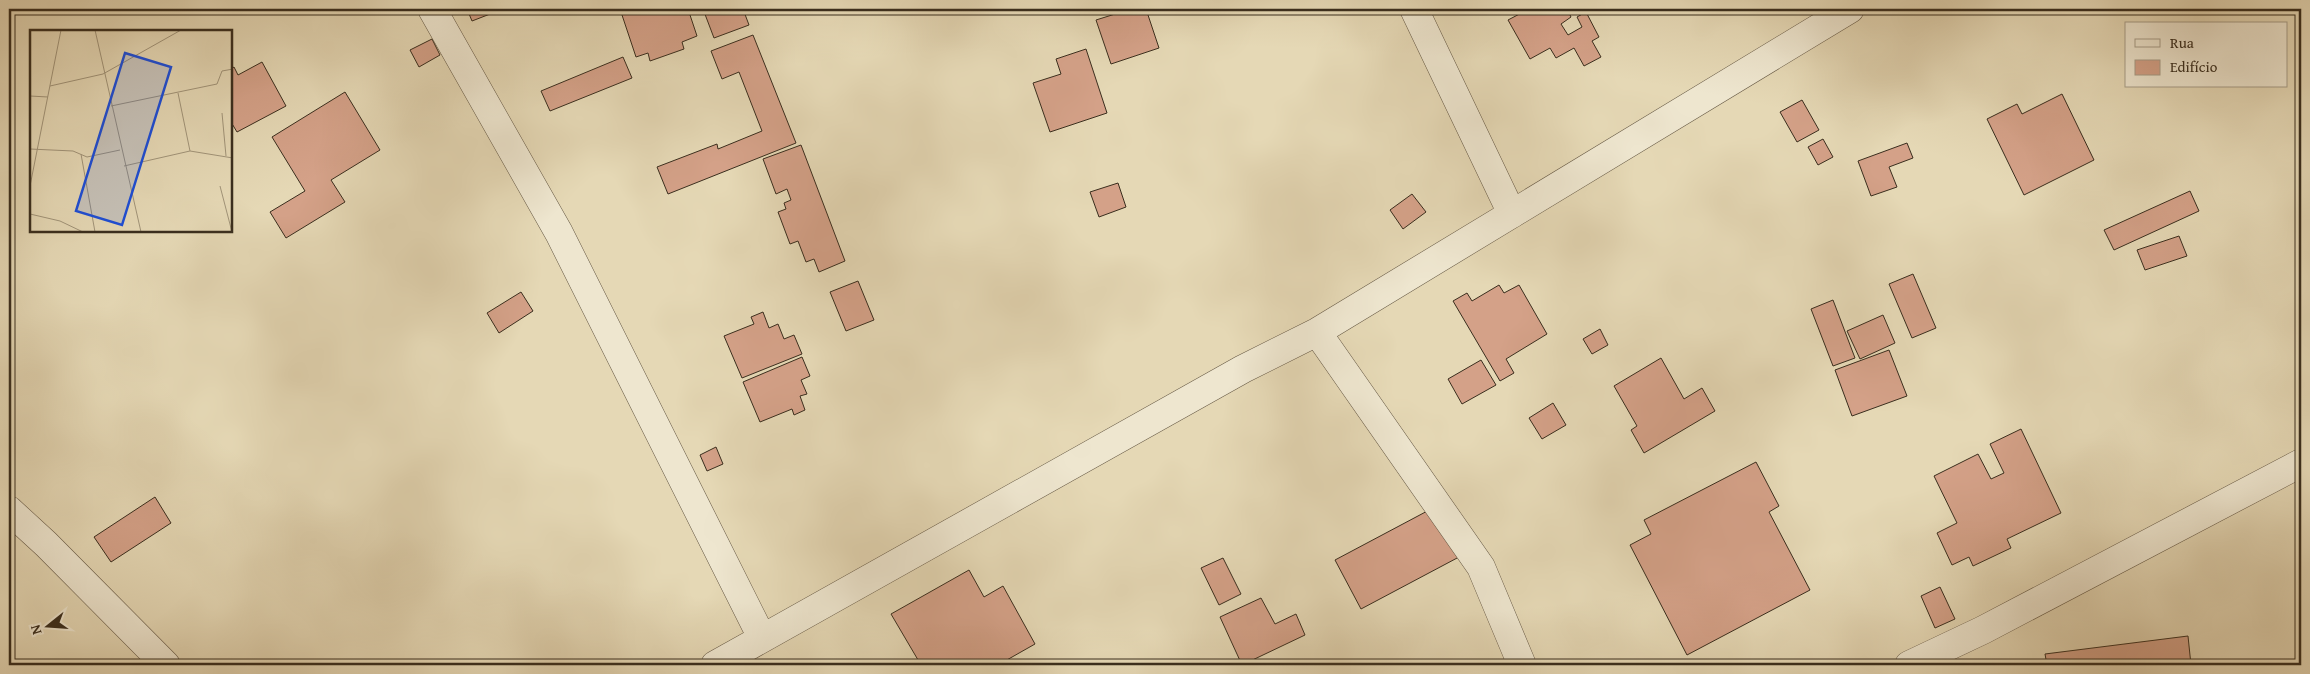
<svg xmlns="http://www.w3.org/2000/svg" width="2310" height="674" font-family="'Gentium Book Plus',serif">
<rect width="100%" height="100%" fill="#e5d8b5"/>
<filter id="stains"><feTurbulence type="fractalNoise" baseFrequency=".004" numOctaves="4"/><feColorMatrix values="0 0 0 0 .2 0 0 0 0 .09 0 0 0 0 .02 0 0 0 .5 -.17"/></filter>
<radialGradient id="worn" r=".72"><stop offset=".6" stop-color="#630" stop-opacity="0"/><stop offset="1" stop-color="#630" stop-opacity=".3"/></radialGradient>
<!-- building -->
<path fill="#d4a188" stroke="#3a2e1e" d="M467,9H503L472,21Z
M620,9H688L697,36L682,42L684,49L650,61L648,53L636,57Z
M703,9H743L749,25L714,38Z
M1131,9H1146L1159,48L1111,64L1096,20Z
M1529,9H1567L1571,17L1561,24L1568,35L1582,27L1577,17L1586,12L1599,37L1592,41L1601,57L1584,66L1574,48L1556,58L1550,48L1530,59L1508,20Z
M753,35L796,143L668,194L657,167L717,144L718,149L762,131L739,72L722,79L711,51Z
M432,39L440,55L419,67L410,50Z
M1086,49L1107,113L1050,132L1033,83L1061,74L1056,59Z
M623,57L632,78L550,111L541,91Z
M262,62L286,106L237,132L231,122V69L234,67L238,75Z
M345,92L380,150L331,180L345,202L286,238L270,212L305,191L272,137Z
M2062,94L2094,160L2024,195L1987,119L2017,104L2022,114Z
M1802,100L1819,130L1797,142L1780,112Z
M1823,139L1833,157L1818,165L1808,147Z
M1907,143L1913,158L1889,167L1897,187L1871,196L1858,161Z
M801,145L845,261L819,272L814,259L806,262L798,241L790,244L778,212L786,209L784,203L791,200L787,189L776,194L763,159Z
M1118,183L1126,207L1099,217L1090,192Z
M2190,191L2199,211L2114,250L2104,230Z
M1412,194L1426,212L1403,229L1390,210Z
M2179,236L2187,256L2145,270L2137,250Z
M1913,274L1936,328L1912,338L1889,284Z
M858,281L874,320L846,331L830,292Z
M1499,285L1504,293L1519,285L1547,334L1506,359L1514,373L1500,381L1453,301L1467,293L1472,301Z
M521,292L533,311L499,333L487,313Z
M1833,300L1855,358L1833,366L1811,309Z
M763,312L769,328L778,324L784,339L794,335L802,354L742,378L724,336L754,324L751,317Z
M1883,315L1895,343L1860,359L1847,331Z
M1600,329L1608,345L1592,354L1583,339Z
M1889,350L1907,396L1852,416L1835,370Z
M802,357L810,376L801,380L807,394L800,396L805,410L794,415L792,409L760,422L743,382Z
M1661,358L1684,399L1702,388L1715,411L1644,453L1631,430L1637,426L1614,386Z
M1481,360L1496,385L1462,404L1448,379Z
M1553,403L1566,425L1542,439L1529,418Z
M2021,429L2061,513L2007,539L2011,548L1973,566L1969,557L1952,565L1937,533L1957,523L1934,476L1978,454L1991,479L2004,473L1990,444Z
M716,447L723,464L707,471L700,455Z
M1756,462L1779,506L1769,512L1810,590L1687,655L1630,545L1651,534L1644,520Z
M155,497L171,523L111,562L94,537Z
M1433,508L1459,557L1361,609L1335,560Z
M1223,558L1241,594L1219,605L1201,568Z
M969,570L984,597L1003,586L1035,644L998,665H921L891,614Z
M1940,587L1955,619L1935,628L1921,596Z
M1261,598L1275,624L1296,614L1305,635L1242,665L1220,617Z
M2188,636L2191,665H2047L2045,654Z"/>
<g fill="none" stroke-linecap="round" stroke-linejoin="round">
<defs>
<path id="street" d="M432,9L559,233L762,638
M1414,9L1512,214
M1317,332L1481,567L1522,665
M9,510L46,544L166,665
M715,665L1243,369L1317,332L1850,9
M1909,665L1983,630L2301,463"/>
</defs>
<!-- street casing -->
<use href="#street" stroke="#655844" stroke-width="29"/>
<!-- street -->
<use href="#street" stroke="#eee6cf" stroke-width="28"/>
</g>
<!-- overview -->
<g transform="translate(30 30)">
<rect width="202" height="202" fill="#e5d8b5"/>
<path fill="none" stroke="#a19479" stroke-width="1" d="M65,0L111,202M20,56L73,44L151,0M148,63L160,121M0,66L18,67M81,76L187,54L192,41L203,39M192,83L196,126M0,119L43,121L57,127L90,120M51,124L65,202M94,136L160,121L203,128M0,156L31,0M190,156L202,202M0,184L30,191L53,202"/>
<path fill="#1d4ed8" fill-opacity="0.15" stroke="#1d4ed8" stroke-width="2.5" d="M95,23L141,37L92,195L46,181Z"/>
<rect width="202" height="202" fill="none" stroke="#3a2e1e" stroke-width="2.5"/>
</g>
<!-- margin -->
<rect width="2310" height="674" fill="none" stroke="#e5d8b5" stroke-width="30"/>
<rect x="10" y="10" width="2290" height="654" fill="none" stroke="#3a2e1e" stroke-width="2.5"/>
<rect x="15" y="15" width="2280" height="644" fill="none" stroke="#3a2e1e"/>
<!-- legend -->
<rect x="2125" y="22" width="162" height="65" fill="#eee6cf" stroke="#a69c88"/>
<rect x="2135" y="39" width="25" height="8" fill="#eee6cf" stroke="#a69c88"/>
<text x="2170" y="48" font-size="15" fill="#3a2e1e">Rua</text>
<rect x="2135" y="60" width="25" height="15" fill="#d4a188" stroke="#a69c88"/>
<text x="2170" y="72" font-size="15" fill="#3a2e1e">Edifício</text>
<!-- north arrow -->
<g transform="translate(48 626) rotate(253)" stroke="#eee6cf" stroke-width="4" paint-order="stroke">
<path d="M0-4L9 19L0 12L-9 19Z" fill="#3a2e1e"/>
<text y="-8" font-size="14" font-weight="bold" text-anchor="middle" fill="#3a2e1e">N</text>
</g>
<rect width="100%" height="100%" filter="url(#stains)"/>
<rect width="100%" height="100%" fill="url(#worn)"/>
</svg>
